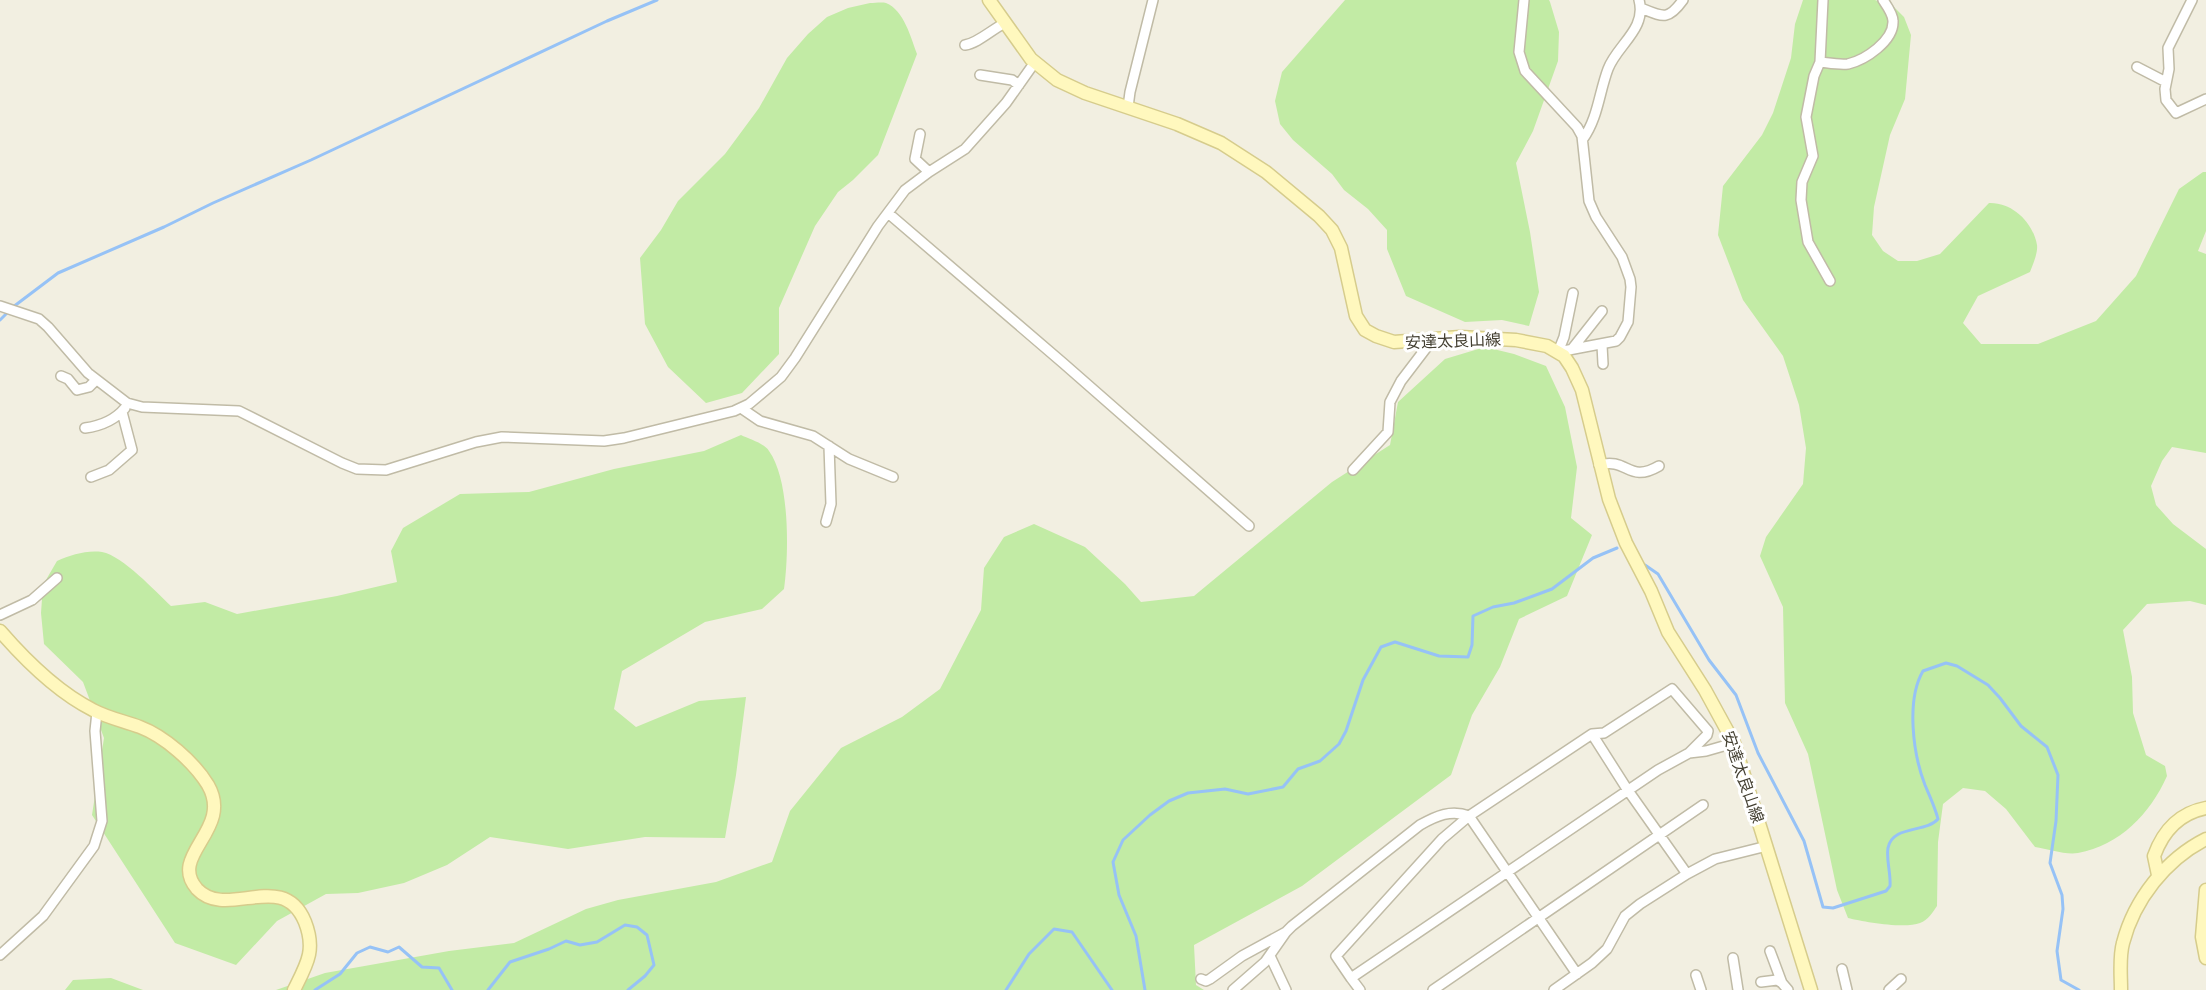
<svg xmlns="http://www.w3.org/2000/svg" width="2206" height="990" font-family="Raleway,'Noto Sans JP',sans-serif">
<rect width="100%" height="100%" fill="#f2efe1"/>
<!-- green -->
<path fill="#c2eba5" d="M1345,0H1549L1550,2L1559,32L1558,61L1533,131L1516,163L1530,232L1539,292L1529,326L1502,320L1465,322L1406,296L1387,249V230L1368,209L1344,190L1332,174L1293,140L1280,124L1275,101L1282,72Z
M1803,0H1875L1894,7L1904,17L1911,35L1905,99L1890,135L1874,207L1872,235L1883,251L1898,261H1917L1940,254L1989,203C2012,202 2033,222 2037,245C2038,253 2033,264 2030,272L1978,296L1963,323L1981,344H2038L2096,321L2136,276L2179,189L2203,172H2206V231L2198,251L2206,254V453L2172,447L2162,461L2151,486L2156,505L2173,524L2206,549V605L2190,601L2147,604L2123,630L2132,677L2133,713L2146,755L2165,766L2167,776C2150,814 2120,845 2078,853C2065,855 2048,849 2035,847L2006,809L1985,791L1963,788L1943,804L1938,842L1937,906C1933,912 1928,920 1920,923C1905,929 1864,922 1848,918L1837,890L1808,754L1785,703L1783,607L1760,556L1766,537L1803,484L1806,448L1799,405L1783,356L1743,300L1718,235L1723,186L1762,135L1773,113L1791,58L1795,24Z
M870,3C875,3 882,2 886,3C904,10 911,38 917,54L878,155L853,180L838,192L815,226L779,308V354L742,393L706,403L668,367L645,324L640,258L661,230L678,201L725,154L759,108L787,58L808,34L827,17L848,8Z
M1485,347L1514,354L1546,366L1565,407L1577,467L1571,518L1592,535L1567,596L1519,619L1500,667L1472,715L1451,775L1302,886L1194,945L1196,985L1204,990H276L325,973L449,951L514,943L586,909L618,900L716,882L772,862L790,811L841,748L902,717L940,689L981,610L984,568L1004,537L1034,524L1085,547L1125,584L1141,602L1194,596L1332,482L1390,445L1398,402L1445,359Z
M741,435C749,439 764,443 769,451C790,480 789,554 784,589L762,609L705,622L622,671L614,709L636,727L699,701L746,697L736,775L725,838L645,837L568,849L490,837L447,865L404,883L358,893L326,894L277,921L236,965L175,943L92,815L104,738L83,682L44,644L41,613L43,585L57,561C71,555 86,550 102,552C123,556 155,591 171,606L205,602L237,614L337,596L397,582L391,551L403,528L460,494L529,492L614,469L704,451Z
M111,978L143,990H65L73,980Z"/>
<g fill="none" stroke-linecap="round" stroke-linejoin="round">
<!-- stream -->
<path stroke="#96c2f6" stroke-width="3" d="M0,320L13,307L58,273L164,227L213,203L311,160L607,21L657,0
M1645,565L1658,574L1709,660L1736,695L1758,753L1804,841L1823,907L1833,908L1886,891L1890,886C1891,873 1886,860 1888,848C1892,825 1926,833 1938,819C1935,807 1930,797 1925,785C1913,754 1906,700 1923,671L1946,663L1957,666L1988,685L2000,698L2021,726L2047,747L2058,775L2056,821L2050,863L2062,895L2063,909L2057,951L2061,980L2079,990
M315,990L340,974L357,953L370,947L388,952L399,947L422,967L439,968L452,990
M488,990L510,962L549,949L566,941L580,945L597,942L625,925L637,927L647,935L654,965L645,976L628,990
M1006,990L1029,954L1054,929L1072,932L1112,990
M1145,990L1136,936L1119,895L1113,862L1123,840L1150,815L1169,801L1188,793L1225,789L1248,794L1283,787L1298,769L1320,761L1339,744L1346,731L1363,680L1381,647L1395,642L1439,656L1468,657L1472,645L1473,616L1493,607L1514,603L1552,589L1593,558L1617,548"/>
<defs>
<path id="street" d="M1524,0L1519,52L1525,71L1577,127L1582,136L1589,201L1596,217L1622,257L1630,279L1631,287L1628,322L1620,337L1616,341L1558,352
M1823,0L1820,62L1814,76L1806,117L1813,156L1802,182L1801,200L1808,242L1830,281
M2192,0L2168,48L2169,69L2165,89L2166,100L2176,113L2206,99
M1641,8C1663,17 1668,21 1683,0
M965,45C978,43 991,30 1005,23
M1820,62C1829,63 1839,65 1848,64C1865,60 1894,41 1893,21C1893,14 1887,6 1883,0
M2137,67L2166,82
M980,75L1012,80L1019,85
M1128,107L1130,92L1153,0
M920,134L915,159L929,172
M1583,139C1598,118 1599,93 1608,69C1617,45 1647,29 1639,0
M888,213L1063,363L1249,526
M0,306L39,319L48,327L88,373L127,403L142,407L239,411L342,463L357,469L386,470L476,442L502,437L604,441L624,438L734,411L749,404L781,377L795,358L878,226L905,190L929,172L965,149L1006,103L1035,62
M1602,345L1603,364
M1572,349L1602,311
M1558,352L1564,337L1573,293
M61,376L68,379L77,390L89,387L96,380
M741,408L760,421L813,436L849,459L893,477
M85,428C100,426 115,420 125,408
M1599,465C1628,457 1628,484 1659,466
M1353,470L1388,432L1390,402L1401,381L1433,339
M91,477L109,470L132,450L122,412
M826,522L831,504L829,446
M0,615L32,600L57,578
M1687,874L1627,789L1592,734L1604,733L1672,689L1708,731L1707,735L1689,753
M1770,951L1782,983L1788,990
M0,955L43,916L94,846L102,821L95,731L97,712
M1270,956L1286,990
M1733,958L1738,990
M1842,969L1847,990
M1696,975L1701,990
M1351,978L1336,956L1442,839L1469,816L1592,734
M1201,979L1206,981L1210,979L1242,956L1286,932
M1761,982L1777,980L1782,983
M1233,990L1265,962L1286,932L1292,926L1420,825C1436,816 1451,809 1469,816L1577,974
M1360,990L1351,978L1658,770L1689,753L1706,751L1734,743
M1433,990L1703,805
M1554,990L1592,963L1607,949L1625,916L1640,904L1687,874L1715,859L1767,846
M1889,990L1901,979"/>
<path id="secondary" d="M989,0L1031,59L1057,80L1085,93L1177,124L1221,143L1266,172L1319,216L1332,230L1341,248L1356,316L1365,330L1376,336L1394,342L1460,337L1516,340L1547,346L1564,356L1572,368L1582,390L1609,499L1626,543L1651,591L1668,632L1705,690L1734,743L1811,990
M0,631C26,661 57,692 93,710C108,718 124,721 140,727C164,736 194,762 208,785C234,830 167,855 197,889C227,921 283,868 305,922C316,950 307,964 294,990
M2158,875L2154,856C2163,831 2180,813 2206,808
M2206,890L2202,937L2206,958
M2121,990C2121,975 2119,957 2123,943C2134,900 2166,859 2206,839"/>
</defs>
<!-- street casing -->
<use href="#street" stroke="#c0bba6" stroke-width="12"/>
<!-- secondary casing -->
<use href="#secondary" stroke="#d6cc8c" stroke-width="15"/>
<!-- street -->
<use href="#street" stroke="#fff" stroke-width="9"/>
<!-- secondary -->
<use href="#secondary" stroke="#fff8be" stroke-width="12"/>
</g>
<g text-anchor="middle" dominant-baseline="central" stroke-width="6" stroke-linejoin="round" paint-order="stroke">
<!-- street labels -->
<g font-size="16" fill="#433f31" stroke="#fff">
<text transform="translate(1453 341) rotate(-2)">安達太良山線</text>
<text transform="translate(1743 777) rotate(71)">安達太良山線</text>
</g>
</g>
</svg>
